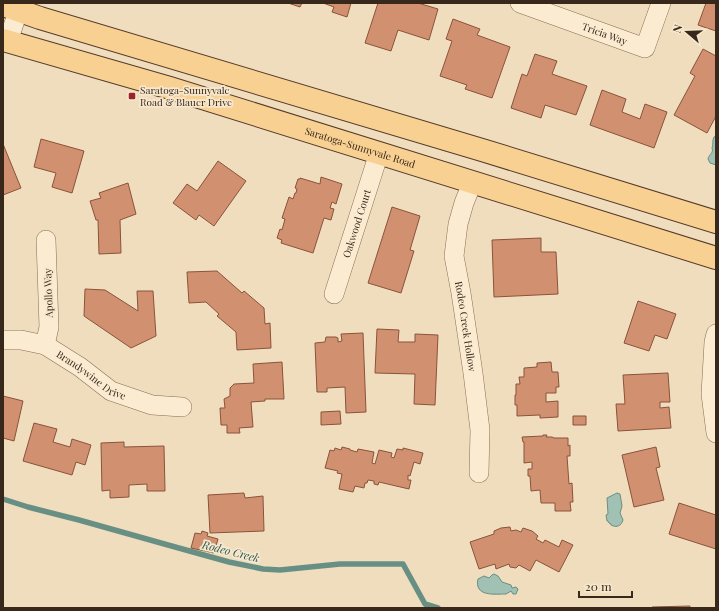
<svg xmlns="http://www.w3.org/2000/svg" width="719" height="611" font-family="'Playfair Display',serif">
<rect width="100%" height="100%" fill="#f0ddbd"/>
<!-- water -->
<path fill="#a1c1b5" stroke="#688f83" d="M716,135V165L710,163L708,159C709,154 714,153 712,148C714,143 711,139 716,135Z
M617,493L620,494L622,506L620,513L623,520C621,526 617,528 611,525V524L609,523L608,521H607L606,515L608,514L607,498Z
M494,574L498,576L502,582L511,585L512,588L516,587L518,589L516,594H513L511,591L506,594C495,594 474,597 478,579L484,576L489,578L492,575Z"/>
<g fill="none" stroke-linecap="round" stroke-linejoin="round">
<!-- stream -->
<path stroke="#688f83" stroke-width="5.5" d="M3,499L28,507L79,520L168,545L229,562L263,569L280,570L340,564H403L425,604L438,608"/>
</g>
<!-- building -->
<path fill="#d19171" stroke="#8a533a" d="M288,3H302L300,7Z
M323,3H351L347,17L332,12L334,7Z
M378,3H418L438,9L429,40L398,30L391,51L365,43Z
M706,3H716V31L698,25Z
M453,19L480,29L477,35L510,47L492,98L465,89L467,85L440,76L452,41L446,39Z
M703,49L716,56V116L707,133L674,115L695,76L690,73Z
M535,54L557,61L552,74L587,86L576,115L545,105L541,118L511,108L522,74L527,76Z
M602,90L626,99L622,112L640,119L645,104L667,112L654,148L590,125Z
M41,139L84,151L72,193L52,187L56,173L34,167Z
M3,144L21,188L3,195Z
M218,161L246,181L214,226L199,215L196,220L173,203L187,184L197,191Z
M321,177L342,184L336,204L332,202L330,208L334,209L331,220L324,218L313,253L281,243L282,240L277,238L280,229L282,230L285,219L282,218L289,197L293,199L295,193H296L297,189L295,188L298,179H300V178L320,184Z
M128,183L136,214L120,220L121,253L99,254L98,220H96L90,201L101,198L99,193Z
M392,207L420,216L410,250L414,251L401,293L368,283Z
M541,238V252H556L558,294L494,297L492,240Z
M217,271L242,293L244,291L264,308L265,324L270,323L271,348L237,350L236,332L217,316L219,314L206,302L189,303L187,272Z
M85,289L105,290L138,311L137,291H153L156,336L131,348L84,316Z
M638,301L676,314L667,339L655,335L649,351L624,343Z
M377,329L399,330L398,342H415V334L438,335L435,405L414,404L415,374L375,373Z
M363,333L366,412L346,413L345,387L327,388V392H317L315,343L325,342L326,337H336L338,338V342L342,341L341,334Z
M282,362L284,399H265V401L251,402L253,427L239,428L240,433H227V425H221L220,408H225L224,399L230,396V388L234,384L254,383L253,364Z
M551,362L552,372H558L559,387H556V393H546V402L558,401V417L540,418V415L517,416V405H515V395H516V384H520L519,377H524V368L537,367V363Z
M668,373L670,402H660V408L669,407L671,428L618,431L616,404H625L623,375Z
M3,396L23,401L14,441L3,438Z
M340,411L341,424L321,425V412Z
M573,416H586V425H573Z
M34,423L57,429L53,442L70,447L72,439L91,445L85,465L76,462L72,475L23,461Z
M543,435H547L546,437H552L554,438H568V446L570,445V456H567L569,484L572,483L573,502H570L571,511H555V503H541L540,490L531,491L530,476H528V469H532V462L524,463V442H523L522,437L543,436Z
M124,442V447L164,446L165,491H147V484L129,485V497L110,498V490L102,491L101,443Z
M342,447L350,449V450L357,452L358,449L374,452L372,463L375,464L379,450L392,453L391,457L394,458L397,449L403,450V448L423,453L420,464L414,462L410,476L408,475V480H411L409,489L379,482L378,485L374,484V481L368,480L367,483H365L364,488L355,486L353,492L339,489L342,474L337,473L338,471L325,468L330,450L334,451L335,448L341,450Z
M656,447L660,467L656,468L664,500L634,507L622,455Z
M244,493L245,498L263,496L264,531L210,533L208,495Z
M679,503L716,515V549L669,534Z
M510,527L511,531L516,530L521,532L523,528L532,531L538,536L536,539L543,543L545,540L559,547L562,540L573,545L559,572L536,560L530,571L519,565L516,568L510,567L509,564L496,569L495,564L479,569L470,542L494,534V531L501,528Z
M202,531L208,533L207,536L218,539L214,553L191,548L195,533L201,534Z
M690,606V608H652V607Z"/>
<g fill="none" stroke-linecap="round" stroke-linejoin="round">
<defs>
<g id="street">
<path id="s1" d="M520,3L645,48L661,3"/>
<path d="M8,41L21,3"/>
<path id="s2" d="M472,183L464,203L458,224L454,256L461,293L473,373L480,430L479,473"/>
<path id="s3" d="M334,294L379,153"/>
<path d="M716,334L714,342L711,394L716,433"/>
<path id="s4" d="M3,340H21L45,345L80,367L111,391L152,405L182,407"/>
<path d="M45,345L49,327L46,240"/>
</g>
<g id="primary">
<path d="M3,5L40,18L482,150L716,222"/>
<path id="s5" d="M3,40L170,88L716,258"/>
</g>
</defs>
<!-- street casing -->
<use href="#street" stroke="#896d55" stroke-width="20"/>
<!-- primary casing -->
<use href="#primary" stroke="#563b2a" stroke-width="24"/>
<!-- street -->
<use href="#street" stroke="#fbebd1" stroke-width="19"/>
<!-- primary -->
<use href="#primary" stroke="#f7d092" stroke-width="22"/>
</g>
<!-- markers -->
<rect fill="#9c222c" stroke="#f7e8cd" stroke-width="1.5" x="128" y="92" width="8" height="8" rx="2"/>
<g text-anchor="middle" dominant-baseline="central" stroke-width="3.5" stroke-linejoin="round" paint-order="stroke">
<!-- street labels -->
<g font-size="10" fill="#38271b" stroke="#f7e8cd">
<text stroke="none"><textPath href="#s1" startOffset="90">Tricia Way</textPath></text>
<text stroke="none"><textPath href="#s5" startOffset="373">Saratoga-Sunnyvale Road</textPath></text>
<text stroke="none"><textPath href="#s3" startOffset="74">Oakwood Court</textPath></text>
<text transform="translate(48 293) rotate(-92)">Apollo Way</text>
<text stroke="none"><textPath href="#s2" startOffset="147">Rodeo Creek Hollow</textPath></text>
<text stroke="none"><textPath href="#s4" startOffset="98">Brandywine Drive</textPath></text>
</g>
<!-- poi labels -->
<g font-size="10" fill="#38271b" stroke="#f7e8cd" text-anchor="start">
<text x="140" y="90">Saratoga-Sunnyvale<tspan x="140" dy="12">Road &amp; Blauer Drive</tspan></text>
</g>
<!-- water labels -->
<g font-size="11" font-style="italic" fill="#295952" stroke="#f7e8cd">
<text transform="translate(231 551) rotate(14)">Rodeo Creek</text>
</g>
</g>
<!-- border -->
<rect width="719" height="611" fill="none" stroke="#38271b" stroke-width="8"/>
<!-- north arrow -->
<g transform="translate(687 32) rotate(289)" stroke="#f7e8cd" stroke-width="3" paint-order="stroke">
<path d="M0-3L7 15L0 10L-7 15Z" fill="#38271b"/>
<text y="-6" font-size="11" font-weight="bold" text-anchor="middle" fill="#38271b">N</text>
</g>
<!-- scale -->
<path d="M579 591v6h53v-6" fill="none" stroke="#38271b" stroke-width="2"/>
<text x="585" y="591" font-size="12" fill="#38271b" stroke="#f7e8cd" stroke-width="3" paint-order="stroke">20 m</text>
</svg>
